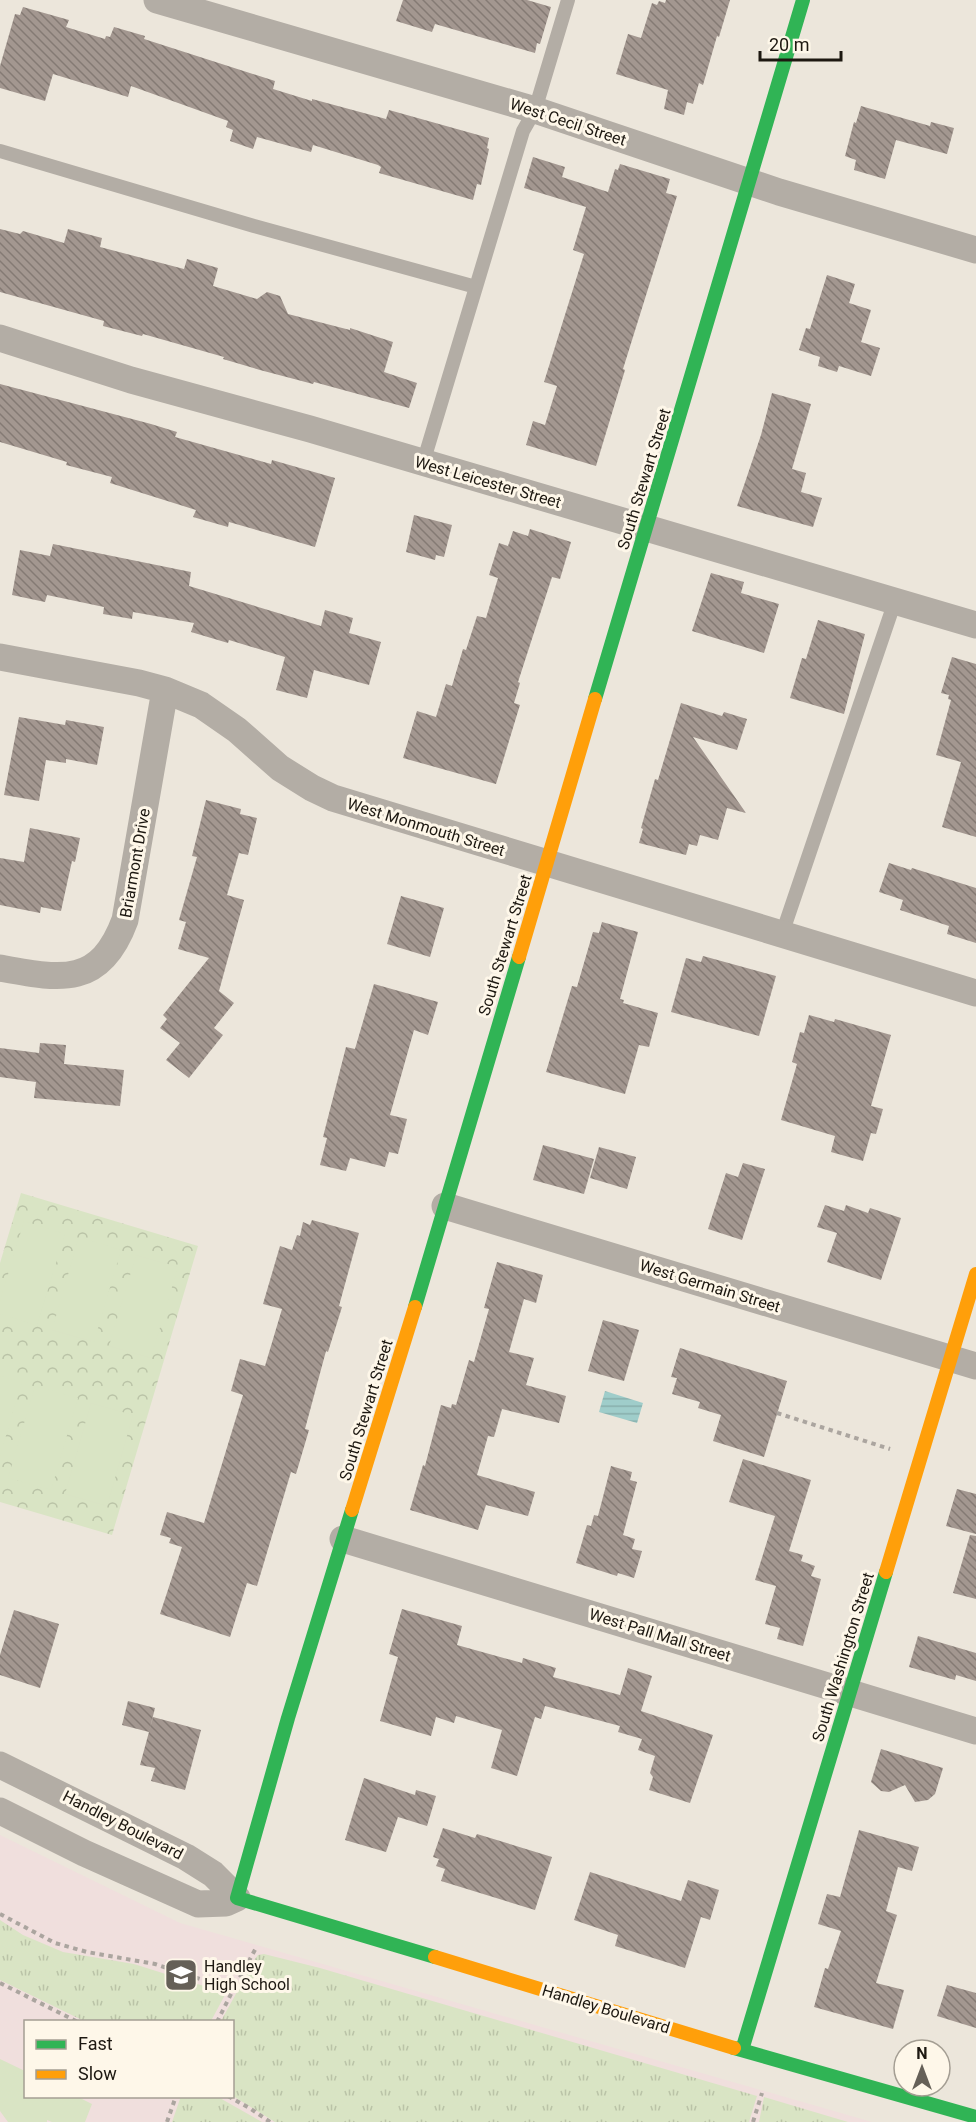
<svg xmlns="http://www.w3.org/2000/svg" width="976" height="2122" font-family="Roboto,sans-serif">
<defs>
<pattern id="grass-tufts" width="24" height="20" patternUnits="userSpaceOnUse" patternTransform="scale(1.5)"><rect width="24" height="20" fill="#d9e4c4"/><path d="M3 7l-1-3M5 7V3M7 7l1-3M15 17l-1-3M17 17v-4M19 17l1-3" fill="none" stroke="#bac3a7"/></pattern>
<pattern id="forest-crowns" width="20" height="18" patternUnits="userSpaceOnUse" patternTransform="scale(1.5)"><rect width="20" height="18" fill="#d9e4c4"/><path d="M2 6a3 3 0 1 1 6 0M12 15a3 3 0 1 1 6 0" fill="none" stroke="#bac3a7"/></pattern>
<pattern id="water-rules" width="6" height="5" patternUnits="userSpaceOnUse" patternTransform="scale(1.5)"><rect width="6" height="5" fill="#9fcdca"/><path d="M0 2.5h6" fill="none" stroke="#88afac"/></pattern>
<pattern id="building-back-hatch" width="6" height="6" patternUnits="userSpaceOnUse" patternTransform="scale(1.5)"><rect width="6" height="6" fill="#a39790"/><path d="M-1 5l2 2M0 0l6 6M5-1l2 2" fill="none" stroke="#847a74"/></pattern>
</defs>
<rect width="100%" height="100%" fill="#ece6db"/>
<!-- education -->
<path fill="#f0dfdd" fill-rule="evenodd" d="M0,1835L180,1923L872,2122H0ZM26,2022H232V2096H26Z"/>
<!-- grass -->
<path fill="url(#grass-tufts)" d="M0,1920L23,1935L63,1952L134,1964L226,1993L211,2021H84L0,1980Z
M264,1954L320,1968L757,2096L749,2122H275L233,2096L232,2022L221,2021L255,1959L258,1955Z
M181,2096L218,2097L262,2122H172Z
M764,2097L848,2122H759Z"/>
<!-- forest -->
<path fill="url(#forest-crowns)" d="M21,1193L198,1246L112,1535L0,1502V1263Z"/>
<!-- pitch -->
<path fill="#d9e4c4" d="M24,1221L65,1234L37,1325L0,1314V1301Z
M79,1237L121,1250L94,1342L52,1330Z
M136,1255L178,1267L151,1358L109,1346Z
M0,1376L22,1382L0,1456Z
M35,1386L78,1398L51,1490L8,1478Z
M91,1403L133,1415L107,1506L65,1494Z
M0,2059L25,2071L26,2096L78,2097L92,2104L85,2122H52L47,2120V2122H8L0,2111Z"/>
<!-- water -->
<path fill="url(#water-rules)" d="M605,1391L643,1403L637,1423L599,1412Z"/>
<!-- building -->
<path fill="url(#building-back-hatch)" d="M403,0H527L551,7L540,44L537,43L535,53L435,24L432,32L396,21Z
M666,0H730L719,37L717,36L703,85L699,83L693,104L687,102L684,115L664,109L668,90L616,74L628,34L641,38L652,3L657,5L659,1L665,3Z
M23,7L69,20L66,27L105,39L106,36L110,37L114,27L145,36L144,39L275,81L273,89L312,101V99L386,119L389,110L489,138L487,148L489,149L481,185L477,184L473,200L379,173L381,167L378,165L313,145L311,152L257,137L253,149L230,141L233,130L226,127L228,121L131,86L128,97L53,74L45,101L0,88V66L15,14L20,15Z
M861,106L930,126L931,122L954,128L947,154L896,140L885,179L854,170L856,160L845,156L854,122L856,123Z
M533,157L565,167L562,177L608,192L615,169L618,170L620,164L670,179L666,193L677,196L623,369L625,370L596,466L526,445L533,421L545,425L557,386L544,382L584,254L573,250L586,207L524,188Z
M0,229L20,234L23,231L64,243L68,229L102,238L100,247L184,269L187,259L218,268L213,286L257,299L267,292L280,296L288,314L350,330V328L393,342L384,372L417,383L409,408L314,382L313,384L260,370L223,359L224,357L143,334L142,336L103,326L104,321L0,292Z
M827,275L855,284L849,303L871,310L861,342L880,348L871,376L839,366L837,372L818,366L820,357L799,350L806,328L810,329Z
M0,384L151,424L177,432L175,437L271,464L272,460L335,478L315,547L229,522L228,527L193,517L196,510L110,483L112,477L66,465L67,462L0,442Z
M772,393L811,404L792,469L806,473L801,492L822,498L813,527L737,506L761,435Z
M414,515L452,525L444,557L436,555L435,560L406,552Z
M530,529L571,542L560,579L552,577L518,682L520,683L514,703L520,705L519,708L496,784L403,758L417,711L436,717L446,684L452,686L463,649L466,650L477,616L486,618L498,578L489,575L499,543L508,546L513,531L528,536Z
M53,544L191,572L189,586L321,626L325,610L353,618L349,633L381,642L369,685L314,670L307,698L276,690L285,657L229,640L228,643L191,632L194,623L133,612L132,619L103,614L104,607L47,595L45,602L12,595L20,550L50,556Z
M711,573L744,582L741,593L779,604L764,653L692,631Z
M818,620L865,634L844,714L790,698L802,658L806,659Z
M952,657L976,664V837L942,827L961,762L936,755L951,700L948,699L949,695L941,693Z
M681,703L722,716L724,712L747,719L737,750L693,737L746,813L727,808L718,840L700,835L697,846L689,844L686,855L639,843L643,829L641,828L655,779L658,780Z
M19,717L65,725L66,720L104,727L97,765L66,759V763L46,760L39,801L4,795Z
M206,800L241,809L240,814L257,818L248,855L239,853L227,895L244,900L219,991L234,1003L214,1028L223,1035L189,1078L166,1060L180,1043L160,1028L167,1019L163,1015L209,958L178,949L186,922L179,920L197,857L192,856Z
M30,828L80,838L75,862L72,861L61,911L41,907L40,913L0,905V858L24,862Z
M889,863L911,870L912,868L976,888V943L947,934L949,926L900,910L903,900L879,892Z
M401,896L444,908L430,957L387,944Z
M602,922L638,932L620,999L624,1000L623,1003L658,1013L649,1047L639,1045L625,1094L546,1072L572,986L577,987L593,932L599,933Z
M703,956L776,976L759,1036L671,1012L686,958L701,962Z
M374,984L438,1002L428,1035L414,1030L390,1115L407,1119L398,1154L389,1152L385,1167L350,1158L346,1171L320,1165L327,1138L323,1137L346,1047L355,1049Z
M809,1015L834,1022L835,1019L891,1035L871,1106L883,1109L876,1134L871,1133L863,1161L831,1152L835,1136L781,1120L797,1064L792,1062L800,1032L804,1033Z
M40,1043L66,1045L64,1064L124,1070L120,1106L34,1098L36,1082L0,1077V1048L39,1053Z
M543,1145L594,1159L584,1194L533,1180Z
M599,1147L636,1157L627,1189L590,1178Z
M743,1163L765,1169L742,1240L708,1229L726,1173L738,1177Z
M825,1205L844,1211L846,1205L868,1213L870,1208L901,1218L881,1280L827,1262L837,1233L817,1227Z
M312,1220L359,1233L339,1306L342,1307L328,1352L326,1351L305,1429L309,1430L296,1474L291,1472L257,1586L247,1583L230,1637L160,1614L182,1547L169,1543L171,1538L160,1535L167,1512L204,1523L243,1395L231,1391L240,1359L265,1366L282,1309L263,1304L280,1246L292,1250L297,1235L300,1236L303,1222L310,1225Z
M497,1262L543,1275L536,1303L524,1299L509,1352L534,1358L526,1385L566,1396L559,1423L502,1409L494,1437L488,1436L477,1475L535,1492L528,1516L486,1505L478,1530L410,1510L423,1465L425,1466L441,1405L451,1408L452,1404L456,1405L469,1360L474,1362L489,1309L484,1308Z
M603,1320L639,1330L624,1381L588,1371Z
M680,1348L787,1381L764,1457L713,1441L721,1415L698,1408L700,1402L672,1394L677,1378L671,1377Z
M743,1459L811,1480L789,1551L803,1555L801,1561L815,1566L811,1576L821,1579L803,1646L777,1639L780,1628L765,1624L776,1586L755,1580L775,1516L729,1502Z
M611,1466L632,1472L630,1480L637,1482L623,1535L635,1539L632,1549L642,1551L634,1578L618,1573L617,1576L576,1563L587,1525L591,1526L594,1515L598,1516Z
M957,1489L976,1494V1534L946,1526Z
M970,1535L976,1536V1599L953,1593Z
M402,1609L462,1626L457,1645L522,1663L523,1658L556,1668L553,1677L620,1695L628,1668L652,1676L641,1711L713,1735L690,1803L649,1790L653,1777L650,1773L655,1756L638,1750L642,1739L618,1732L620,1726L545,1706L541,1719L535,1717L517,1776L491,1768L502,1730L456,1716L454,1723L436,1717L431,1736L380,1721L398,1657L389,1654Z
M14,1610L59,1624L40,1688L0,1675V1655Z
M918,1636L976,1653V1681L956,1675L955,1680L909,1667Z
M128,1701L155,1708L149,1732L122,1725Z
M153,1717L201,1730L185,1790L151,1781L155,1768L140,1765Z
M881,1749L943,1768L935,1794L928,1800L915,1802L905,1785L889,1792L881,1791L871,1782Z
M364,1778L415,1795L416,1790L436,1796L427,1826L398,1817L386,1852L345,1840Z
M443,1828L475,1838L477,1834L552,1857L535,1910L441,1881L445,1869L436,1866L439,1859L433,1857Z
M859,1830L919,1847L912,1871L898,1867L886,1911L897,1915L876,1983L904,1990L893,2029L814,2007L825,1968L828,1969L841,1931L818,1924L827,1894L840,1897Z
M590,1872L681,1901L688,1880L719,1890L710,1920L701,1917L685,1968L615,1946L618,1935L574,1920Z
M947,1985L976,1993V2028L937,2016Z"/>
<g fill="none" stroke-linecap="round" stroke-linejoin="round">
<!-- path -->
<path stroke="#aba59f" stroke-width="4" stroke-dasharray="4.5 4.5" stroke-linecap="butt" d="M777,1413L890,1449
M0,1914L55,1943L87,1952L155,1964L233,1990L256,1948
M0,1983L78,2022
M217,2022L233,1990
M228,2096L251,2109L270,2122
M167,2122L176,2096
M753,2122L762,2093"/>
<!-- lane -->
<path stroke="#b3ada5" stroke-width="14" d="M0,151L254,226L476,287
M423,463L523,131L535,110L568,0
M782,934L895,601"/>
<!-- street -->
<path stroke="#b3ada5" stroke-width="27" d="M157,0L535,110L779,192L976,250
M0,338L131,380L310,429L976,625
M0,657L139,683L165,690L201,705L237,730L280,768L312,788L333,798C547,865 762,928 976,993
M0,968C60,979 100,988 125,920L165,690
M445,1206L976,1366
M343,1539L976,1731
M0,1765L186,1857L213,1874L237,1898L226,1903L198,1904L84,1853L0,1811"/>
<!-- fast -->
<path stroke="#30b455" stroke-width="14" d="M595,699L803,0
M415,1307L519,957
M352,1510L288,1718L237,1898L435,1957
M734,2048L976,2117
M742,2050L886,1572"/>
<!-- slow -->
<path stroke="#ff9f0a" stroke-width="14" d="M519,957L595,699
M352,1510L415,1307
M886,1572L976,1274
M435,1957L734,2048"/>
</g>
<!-- icons -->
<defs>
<symbol id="school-square" viewBox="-11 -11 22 22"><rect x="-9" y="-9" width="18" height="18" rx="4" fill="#656058" stroke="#fef7e9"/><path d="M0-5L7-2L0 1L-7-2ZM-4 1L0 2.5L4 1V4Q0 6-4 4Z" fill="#fff"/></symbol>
</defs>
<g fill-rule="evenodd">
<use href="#school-square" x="162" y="1956" width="38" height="38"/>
</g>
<g text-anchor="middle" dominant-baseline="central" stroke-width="6" stroke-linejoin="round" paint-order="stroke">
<!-- street labels -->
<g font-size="16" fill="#1d1811" stroke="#fef7e9">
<text transform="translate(568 122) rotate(18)">West Cecil Street</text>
<text transform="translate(644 479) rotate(-73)">South Stewart Street</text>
<text transform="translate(488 482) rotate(16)">West Leicester Street</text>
<text transform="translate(426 827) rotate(17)">West Monmouth Street</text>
<text transform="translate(135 863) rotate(-80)">Briarmont Drive</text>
<text transform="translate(505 945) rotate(-73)">South Stewart Street</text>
<text transform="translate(710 1286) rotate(17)">West Germain Street</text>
<text transform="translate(366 1410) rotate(-73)">South Stewart Street</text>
<text transform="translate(660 1635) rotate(17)">West Pall Mall Street</text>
<text transform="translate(843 1657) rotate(-73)">South Washington Street</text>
<text transform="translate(123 1825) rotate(27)">Handley Boulevard</text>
<text transform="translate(606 2009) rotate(17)">Handley Boulevard</text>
</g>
<!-- poi labels -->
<g font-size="16" fill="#1d1811" stroke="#fef7e9" text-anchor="start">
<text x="204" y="1966">Handley<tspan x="204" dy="18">High School</tspan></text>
</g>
</g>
<!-- legend -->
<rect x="24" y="2020" width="210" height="78" fill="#fef7e9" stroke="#a49e93" stroke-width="1.5"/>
<rect x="36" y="2040" width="30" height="9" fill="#30b455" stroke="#a49e93" stroke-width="1.5"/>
<text x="78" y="2050" font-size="18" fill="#1d1811">Fast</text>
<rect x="36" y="2070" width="30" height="9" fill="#ff9f0a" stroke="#a49e93" stroke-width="1.5"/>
<text x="78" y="2080" font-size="18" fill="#1d1811">Slow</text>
<!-- north arrow -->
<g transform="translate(922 2068)"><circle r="28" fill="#fef7e9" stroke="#a49e93" stroke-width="1.5"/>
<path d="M0-4.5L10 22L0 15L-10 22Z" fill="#656058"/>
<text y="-9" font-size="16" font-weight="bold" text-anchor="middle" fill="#1d1811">N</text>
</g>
<!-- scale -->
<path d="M760 51v9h81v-9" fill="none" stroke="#1d1811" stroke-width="3"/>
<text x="769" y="51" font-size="18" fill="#1d1811" stroke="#fef7e9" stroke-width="4.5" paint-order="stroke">20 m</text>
</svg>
